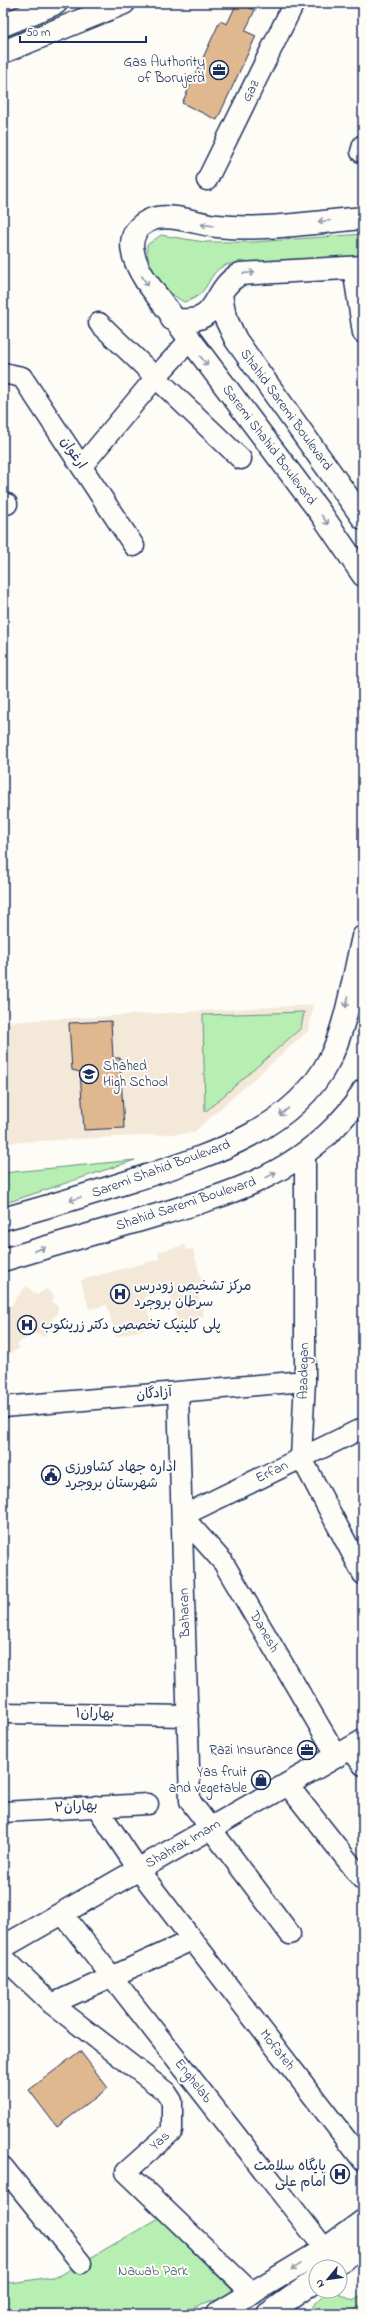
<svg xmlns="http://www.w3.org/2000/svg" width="366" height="2317" font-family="'Indie Flower','Playpen Sans Arabic',sans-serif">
<rect width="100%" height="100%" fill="#fdfcf7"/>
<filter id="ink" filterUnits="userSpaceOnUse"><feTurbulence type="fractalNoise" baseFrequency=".025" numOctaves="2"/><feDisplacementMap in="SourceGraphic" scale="8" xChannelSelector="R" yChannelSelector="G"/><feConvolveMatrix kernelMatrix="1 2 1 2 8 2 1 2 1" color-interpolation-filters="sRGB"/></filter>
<g filter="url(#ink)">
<!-- built -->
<path fill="#f4e8d8" d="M313,1005L309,1030L193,1133L3,1143V1022Z
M185,1245L187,1250L193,1249L202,1283L196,1285L204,1316L178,1324L169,1290L144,1297L152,1327L116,1337L107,1305L89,1309L81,1280L160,1259L158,1252Z
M26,1286L37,1295L46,1289L54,1295L52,1302L58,1306L57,1314L53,1317L45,1337L34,1333L17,1344L19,1348L8,1355H3V1307L11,1305Z"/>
<!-- green -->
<path fill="#b7eeb1" stroke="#698e88" d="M363,234V256L250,263C199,259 220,293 184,302C165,292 145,267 147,245L161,235L204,242H254Z
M304,1012L301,1028L205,1112L203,1015Z
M135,1160L3,1204V1173Z
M159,2218L234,2292L216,2300L174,2314H3V2280L11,2283L59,2276Z
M328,2291H334L353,2301L363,2295V2303L350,2314H305Z"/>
<!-- building -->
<path fill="#dfb88f" stroke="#1b2f5e" d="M237,3L255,10L245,31L256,36L217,120L182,103L220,21L227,24Z
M111,1021L113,1058H120L124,1128L84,1130L80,1072L72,1070L69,1023Z
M80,2051L108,2088L57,2127L29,2090Z"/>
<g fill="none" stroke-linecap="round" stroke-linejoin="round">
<defs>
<path id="street" d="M361,152L363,145
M207,180L294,3
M353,268L363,333
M99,323L241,459
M3,373L22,377L134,546
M82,466L156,377L189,341
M3,503L7,504
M305,1153V1381L301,1457L363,1574
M178,1392L190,1801L290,1934
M3,1407L305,1381
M3,1713L188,1716
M350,1748L363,1765
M337,1756L223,1562L182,1516L363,1428
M287,1784L363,1880
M96,1806L138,1869L363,2161
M3,1812L148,1804
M62,1913L325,2249
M3,1957L52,2004L166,2092L172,2101V2131L126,2172L253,2294
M52,2004L192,1940
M3,2167L81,2263"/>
<path id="secondary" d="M3,25L56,3
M3,52L124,3
M363,218C315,222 265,231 217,226C197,224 167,211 148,221C121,235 134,262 146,281L322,515L363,575
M221,295L225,317L236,340L363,518
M172,319C223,327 208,292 240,274L363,267
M3,1219C47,1207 90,1194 134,1180C204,1157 291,1132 328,1062C346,1030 354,974 363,937
M3,1260C47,1247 91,1234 134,1222C209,1199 278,1185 335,1127C345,1116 357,1104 363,1091
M3,1947L363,1741
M333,2267L363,2245
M217,2314L325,2249L363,2221
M268,2314L316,2280"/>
</defs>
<!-- street casing -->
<use href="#street" stroke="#1b2f5e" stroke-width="23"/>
<!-- secondary casing -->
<use href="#secondary" stroke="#1b2f5e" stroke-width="25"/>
<!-- street -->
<use href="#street" stroke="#fdfcf7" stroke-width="20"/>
<!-- secondary -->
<use href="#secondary" stroke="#fdfcf7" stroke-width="22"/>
</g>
<!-- one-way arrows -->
<defs><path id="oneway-shaft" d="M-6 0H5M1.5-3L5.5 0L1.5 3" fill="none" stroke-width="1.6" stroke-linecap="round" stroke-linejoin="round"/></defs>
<g stroke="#8c96aa">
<use href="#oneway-shaft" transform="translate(324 221) rotate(175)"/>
<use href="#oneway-shaft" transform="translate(207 225) rotate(-173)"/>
<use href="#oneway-shaft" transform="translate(249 273) rotate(-5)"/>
<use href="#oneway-shaft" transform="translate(145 281) rotate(57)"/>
<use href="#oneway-shaft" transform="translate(204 361) rotate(52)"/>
<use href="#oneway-shaft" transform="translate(325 520) rotate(54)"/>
<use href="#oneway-shaft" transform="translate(347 1002) rotate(104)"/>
<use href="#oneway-shaft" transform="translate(284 1112) rotate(140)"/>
<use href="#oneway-shaft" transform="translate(271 1175) rotate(-29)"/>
<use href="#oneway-shaft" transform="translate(75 1199) rotate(163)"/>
<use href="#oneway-shaft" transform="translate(40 1249) rotate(-16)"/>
<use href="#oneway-shaft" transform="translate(296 2267) rotate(148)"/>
</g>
</g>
<!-- icons -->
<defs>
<symbol id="office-ring" viewBox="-11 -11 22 22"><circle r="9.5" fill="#fdfcf7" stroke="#1b2f5e" stroke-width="1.5"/><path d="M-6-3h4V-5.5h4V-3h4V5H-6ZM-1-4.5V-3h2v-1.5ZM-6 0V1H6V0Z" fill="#1b2f5e"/></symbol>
<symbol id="school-ring" viewBox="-11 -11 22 22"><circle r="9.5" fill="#fdfcf7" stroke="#1b2f5e" stroke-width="1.5"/><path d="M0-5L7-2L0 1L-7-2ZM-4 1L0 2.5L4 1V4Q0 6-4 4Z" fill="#1b2f5e"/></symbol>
<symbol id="hospital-ring" viewBox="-11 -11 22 22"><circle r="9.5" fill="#fdfcf7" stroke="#1b2f5e" stroke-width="1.5"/><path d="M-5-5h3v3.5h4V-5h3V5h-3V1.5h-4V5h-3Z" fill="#1b2f5e"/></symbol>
<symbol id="civic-ring" viewBox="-11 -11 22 22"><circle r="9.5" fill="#fdfcf7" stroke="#1b2f5e" stroke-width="1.5"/><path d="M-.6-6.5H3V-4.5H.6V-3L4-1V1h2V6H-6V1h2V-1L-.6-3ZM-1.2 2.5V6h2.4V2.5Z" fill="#1b2f5e"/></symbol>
<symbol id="shop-ring" viewBox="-11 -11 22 22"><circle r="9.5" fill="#fdfcf7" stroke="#1b2f5e" stroke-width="1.5"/><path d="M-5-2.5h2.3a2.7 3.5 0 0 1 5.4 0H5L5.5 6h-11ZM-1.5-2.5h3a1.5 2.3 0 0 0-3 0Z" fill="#1b2f5e"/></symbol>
</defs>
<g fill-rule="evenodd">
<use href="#office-ring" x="208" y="59" width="22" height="22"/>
<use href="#school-ring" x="78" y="1063" width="22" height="22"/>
<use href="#hospital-ring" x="109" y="1283" width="22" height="22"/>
<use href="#hospital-ring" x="16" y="1314" width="22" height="22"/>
<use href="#civic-ring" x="40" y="1464" width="22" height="22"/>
<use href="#office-ring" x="296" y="1739" width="22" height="22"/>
<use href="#shop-ring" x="250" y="1769" width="22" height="22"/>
<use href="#hospital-ring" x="329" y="2163" width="22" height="22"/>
</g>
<g text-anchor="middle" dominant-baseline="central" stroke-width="4" stroke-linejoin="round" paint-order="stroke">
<!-- poi labels -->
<g font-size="14" fill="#1b2f5e" stroke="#fdfcf7" text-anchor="end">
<text x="205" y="62">Gas Authority<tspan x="205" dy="16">of Borujerd</tspan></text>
<text x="103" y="1066" text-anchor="start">Shahed<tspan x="103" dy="16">High School</tspan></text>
<text x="134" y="1286" text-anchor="start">مرکز تشخیص زودرس<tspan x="134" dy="16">سرطان بروجرد</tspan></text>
<text x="41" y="1325" text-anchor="start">پلی کلینیک تخصصی دکتر زرینکوب</text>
<text x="65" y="1467" text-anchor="start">اداره جهاد کشاورزی<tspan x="65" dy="16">شهرستان بروجرد</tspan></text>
<text x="293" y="1750">Razi Insurance</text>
<text x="247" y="1772">Yas fruit<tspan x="247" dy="16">and vegetable</tspan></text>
<text x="326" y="2166">پایگاه سلامت<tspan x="326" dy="16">امام علی</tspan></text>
</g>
<!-- street labels -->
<g font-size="14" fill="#1b2f5e" stroke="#fdfcf7">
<text transform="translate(251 91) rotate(-64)">Gaz</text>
<text transform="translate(286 410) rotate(54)">Shahid Saremi Boulevard</text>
<text transform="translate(269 445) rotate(53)">Saremi Shahid Boulevard</text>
<text transform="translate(73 453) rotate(56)">ارغوان</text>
<text transform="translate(161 1169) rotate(-20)">Saremi Shahid Boulevard</text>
<text transform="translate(186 1204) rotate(-18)">Shahid Saremi Boulevard</text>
<text transform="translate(304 1371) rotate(-89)">Azadegan</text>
<text transform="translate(154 1394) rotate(-5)">آزادگان</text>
<text transform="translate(272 1472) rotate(-26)">Erfan</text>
<text transform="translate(185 1613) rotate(-92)">Baharan</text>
<text transform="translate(264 1632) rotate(60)">Danesh</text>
<text transform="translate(95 1714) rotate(1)">بهاران۱</text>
<text transform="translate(76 1807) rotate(-3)">بهاران۲</text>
<text transform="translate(183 1844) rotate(-30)">Shahrak Imam</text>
<text transform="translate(277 2050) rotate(52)">Mofateh</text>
<text transform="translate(193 2081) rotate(52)">Enghelab</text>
<text transform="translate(160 2141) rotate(-43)">Yas</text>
</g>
<!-- park labels -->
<g font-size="14" fill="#425f73" stroke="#fdfcf7">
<text x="153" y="2271">Nawab Park</text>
</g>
</g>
<!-- margin -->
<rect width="366" height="2317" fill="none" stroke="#fdfcf7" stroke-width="16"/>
<rect x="8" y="8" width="350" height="2301" fill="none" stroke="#1b2f5e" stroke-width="1.5" filter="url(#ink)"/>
<!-- north arrow -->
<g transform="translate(328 2279) rotate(241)"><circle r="19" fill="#fdfcf7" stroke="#a3aaba"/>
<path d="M0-3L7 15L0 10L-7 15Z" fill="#1b2f5e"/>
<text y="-6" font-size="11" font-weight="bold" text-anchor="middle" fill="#1b2f5e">N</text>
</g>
<!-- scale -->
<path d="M20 36v6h126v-6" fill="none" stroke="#1b2f5e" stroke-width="2"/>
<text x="26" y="36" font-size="12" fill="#1b2f5e" stroke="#fdfcf7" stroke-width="3" paint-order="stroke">50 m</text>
</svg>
